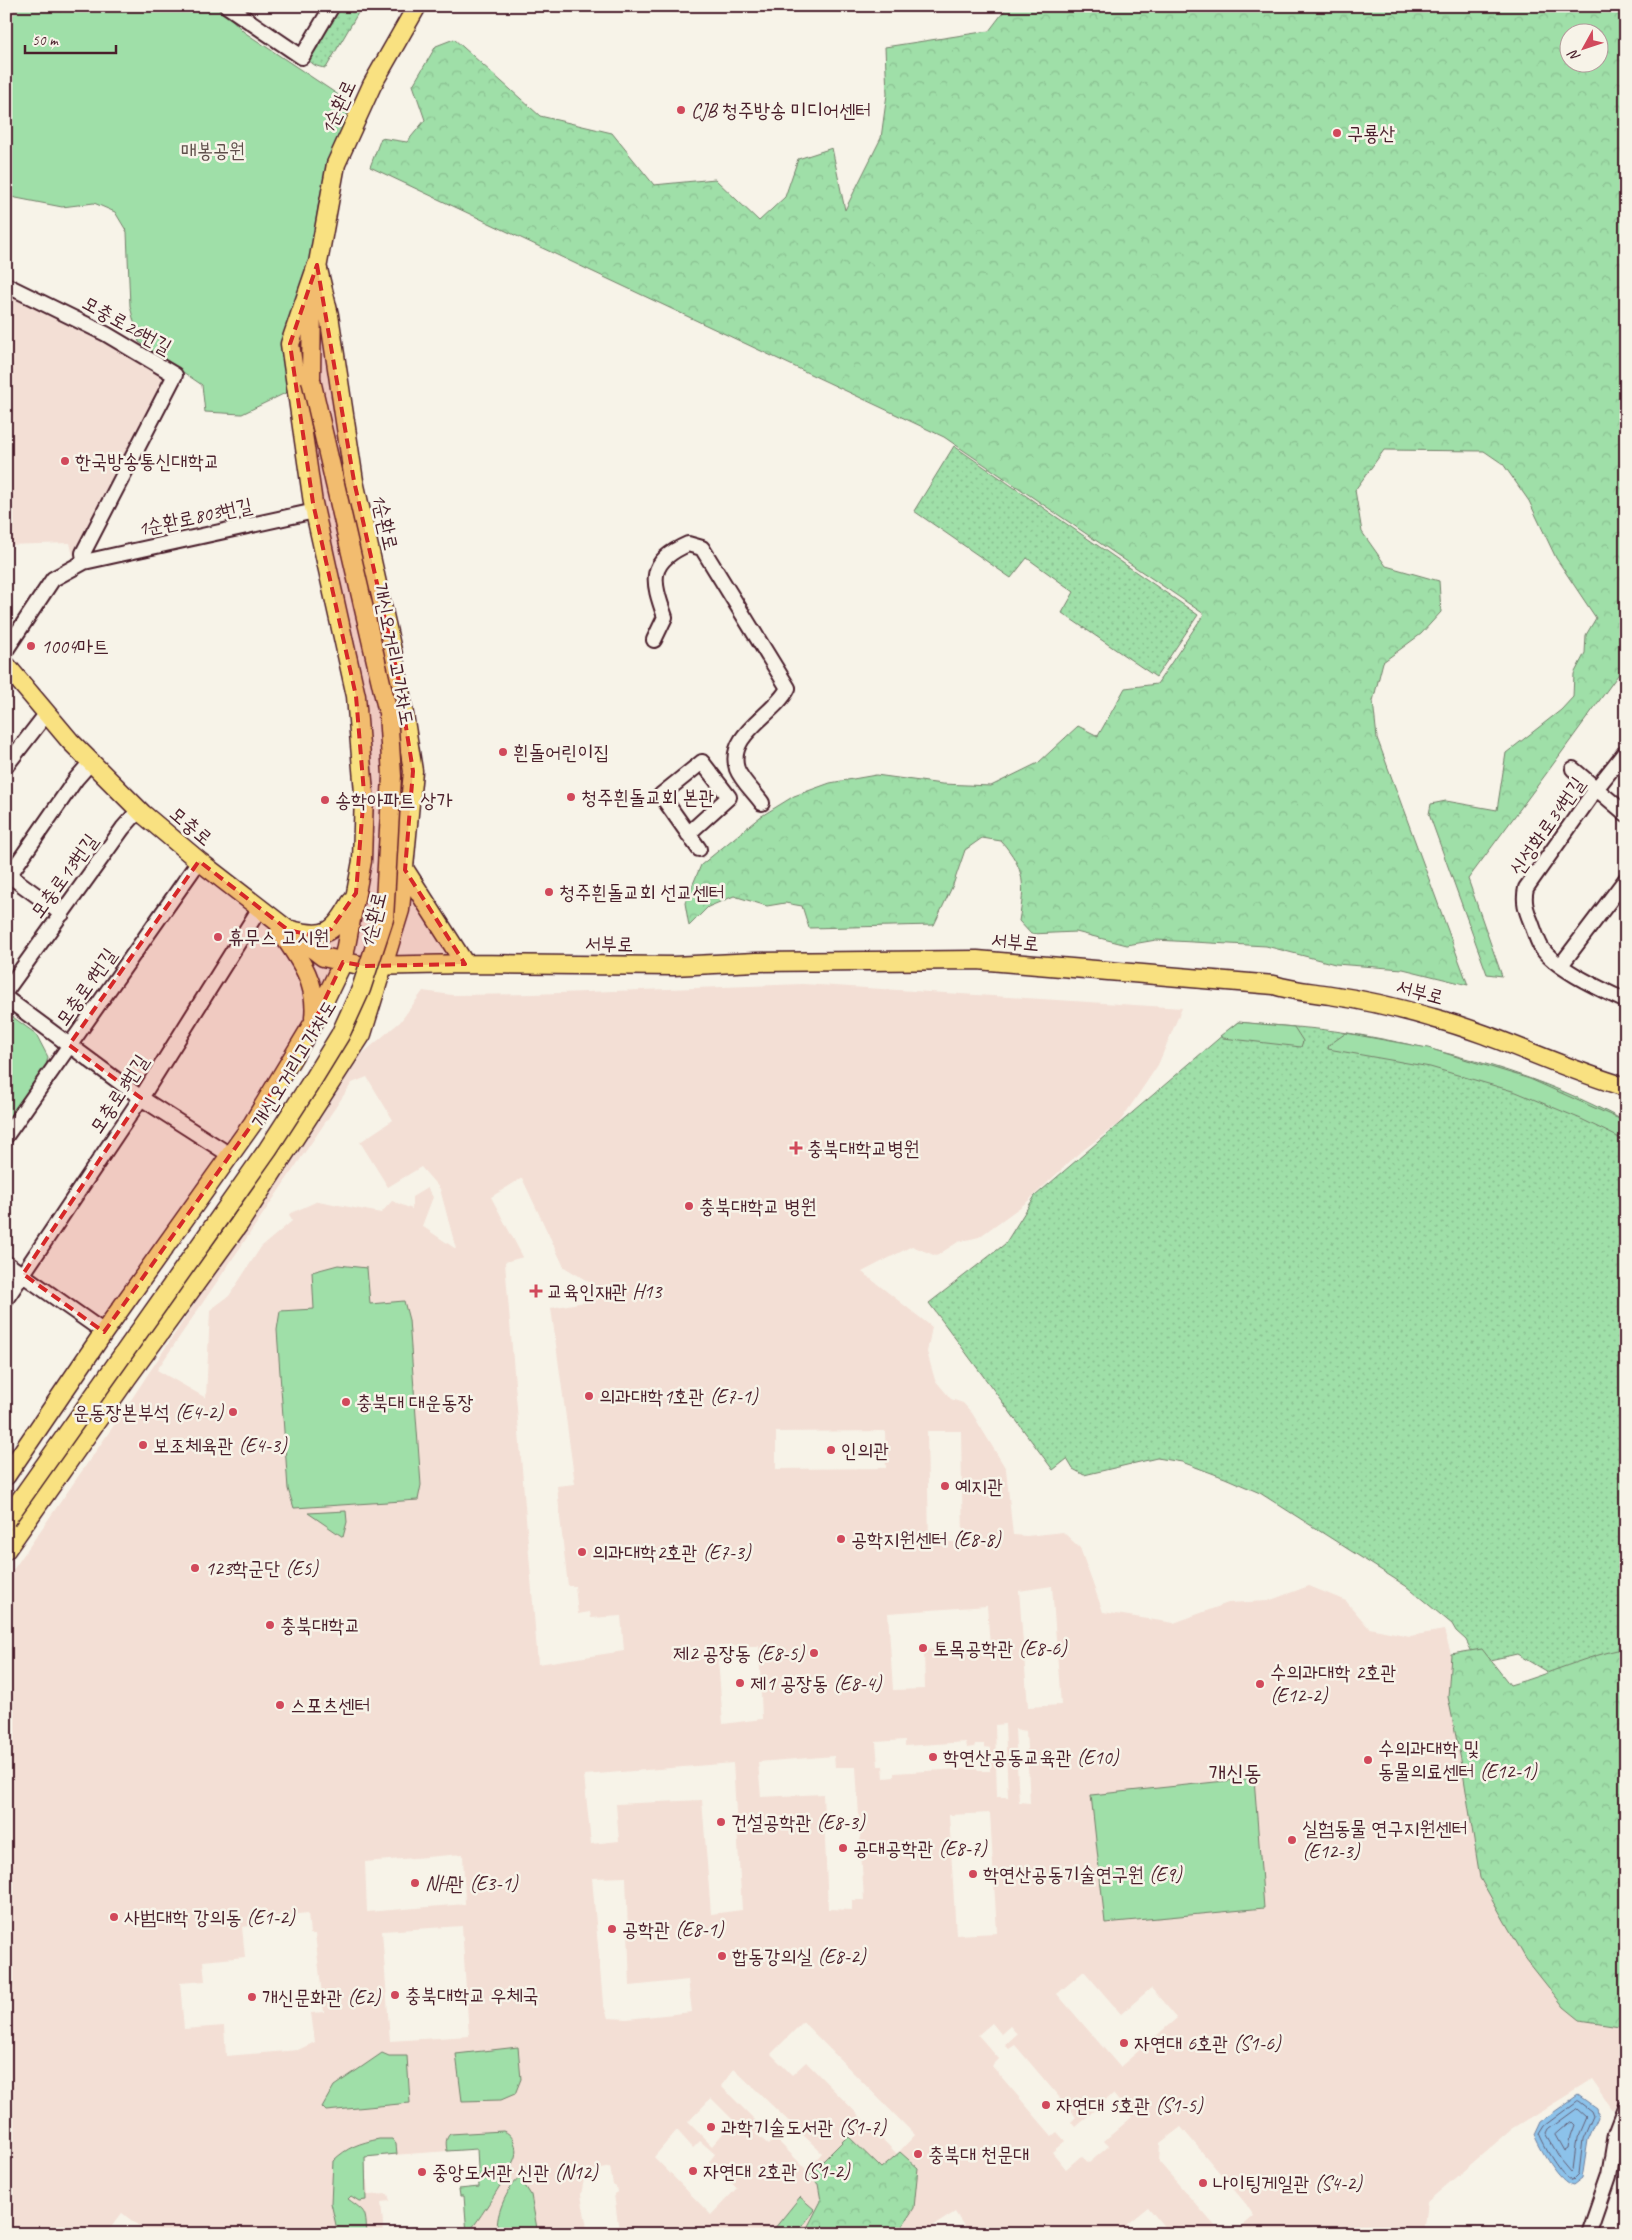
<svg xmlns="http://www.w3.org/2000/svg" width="1632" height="2240" font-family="Caveat,'Poor Story',sans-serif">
<defs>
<pattern id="grass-dots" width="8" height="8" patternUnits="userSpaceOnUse" patternTransform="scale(1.25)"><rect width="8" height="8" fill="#9fdfa8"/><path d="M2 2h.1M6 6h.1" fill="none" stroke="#8abf91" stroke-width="1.8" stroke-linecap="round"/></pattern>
<pattern id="forest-crowns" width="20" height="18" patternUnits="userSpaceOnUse" patternTransform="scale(1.25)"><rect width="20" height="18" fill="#9fdfa8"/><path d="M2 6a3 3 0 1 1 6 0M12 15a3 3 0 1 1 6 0" fill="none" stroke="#8abf91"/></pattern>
</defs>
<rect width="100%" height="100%" fill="#f7f3e8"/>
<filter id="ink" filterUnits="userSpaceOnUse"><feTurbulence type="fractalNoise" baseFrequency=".02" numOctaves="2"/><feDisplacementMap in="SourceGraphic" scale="10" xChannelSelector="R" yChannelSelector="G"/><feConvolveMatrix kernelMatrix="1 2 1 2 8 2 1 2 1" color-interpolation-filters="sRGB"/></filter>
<g filter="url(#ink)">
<!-- built -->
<path fill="#f3dfd5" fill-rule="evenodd" d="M6,290L163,370L166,379L73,556L70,543L6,545Z
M803,984L1182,1008L1158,1065L1119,1123L1078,1154L1027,1202L979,1237L958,1242L936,1256L912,1246L862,1272L932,1327L927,1352L935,1380L951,1399L963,1403L972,1413L1006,1469L1013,1535L1027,1536L1063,1532L1080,1548L1103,1612L1174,1623L1228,1603L1268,1601L1309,1586L1346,1601L1369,1628L1410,1636L1444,1630L1451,1654L1448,1697L1461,1760L1618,2025L1626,2027V2093L1613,2110L1592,2080L1512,2129L1427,2202L1423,2234H1233L1254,2216L1246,2204L1181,2127L1160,2143L1159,2162L1222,2234H1170L1148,2207L1127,2224L1130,2234H969L955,2212L927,2230L929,2234H796L815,2210L800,2197L770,2234H628L619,2231L614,2194L617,2192L616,2187L613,2185L610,2167L592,2171L584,2179L581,2195L588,2234H467L464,2196H460L459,2189L479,2187L477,2149L365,2157L368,2195L388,2194L390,2201L381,2202L384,2234H141L144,2230L122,2213L106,2234H6V1580L121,1415L357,1058L400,1022L423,991L452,995L532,994ZM367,1077L393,1120L360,1142L388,1187L421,1167L440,1189L456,1249L422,1226L433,1197L427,1188L412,1197V1209L392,1201L381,1213L318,1201L289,1214L292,1221L261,1247L229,1296L210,1310L206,1398L157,1370L352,1083ZM522,1178L564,1267L589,1282L590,1301L551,1308L575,1484L557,1486L560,1518L568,1586H575L578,1614L590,1612L591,1618L621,1616L624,1651L538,1664L505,1262L523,1257L491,1197ZM927,1431H961L963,1542H929ZM776,1432L885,1431L886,1468L776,1469ZM1052,1586L1061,1705L1028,1707L1019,1591ZM987,1606L990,1646L924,1650L925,1689L893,1690L888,1613ZM717,1646H759L762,1719L723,1724ZM1005,1724L1008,1797H997L995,1725ZM1015,1729L1026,1731L1030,1803L1019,1802ZM905,1740V1746L966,1742L967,1748L975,1747L976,1744H984V1747L990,1748V1771H978L976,1768L894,1773V1777L884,1778L883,1766H878L876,1742ZM834,1756L835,1767H856L864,1900H852V1910L828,1909L823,1794L761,1797L758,1762ZM733,1763L742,1910L711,1914L702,1800L616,1804L619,1841L591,1844L584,1775ZM990,1813L997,1933L956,1935L949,1815ZM463,1854L465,1904L367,1912L365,1862ZM626,1877L630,1986L688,1980L692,2012L627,2019L608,2018L603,2003L592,1878ZM308,1913L310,1934H315L324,2012L311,2013L315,2042L298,2050L226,2056L224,2026L184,2029L180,1983L205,1981L203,1961L245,1957L242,1927L250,1926L249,1919ZM462,1926L469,2036L390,2041L382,1931ZM1084,1971L1121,2014L1151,1988L1177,2018L1120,2067L1057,1994ZM803,2022L915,2135L897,2154L806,2062L792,2075L771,2054ZM992,2023L1001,2034L1010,2026L1017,2034L1005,2045L1009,2049L1015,2045L1076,2117L1071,2122L1075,2127L1113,2094L1132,2117L1104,2141L1109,2146L1089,2163L1081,2156L1066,2169L1052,2152L1065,2141L1057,2132L1052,2136L992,2066L999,2059L978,2035ZM734,2069L822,2153L807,2170L775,2138L769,2145L755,2133L761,2126L721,2086ZM711,2098L734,2121L712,2146L688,2122ZM677,2130L693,2148L700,2141L715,2154L709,2162L737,2188L711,2215L654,2157Z"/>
<!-- grass -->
<path fill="url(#grass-dots)" stroke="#747f6a" d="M335,6H362L326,68C316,67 310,64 306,55Z
M954,446L1198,615L1156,677L1062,613L1074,592L1027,558L1011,578L914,511Z
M1238,1022C1274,1026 1312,1027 1348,1033C1441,1048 1543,1075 1626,1122V1719L1517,1654L1485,1661L1472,1652L1466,1640L1456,1631L1452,1624L1406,1586L1260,1493L1225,1478L1182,1462L1157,1458L1084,1475L1073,1469L1067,1459L1053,1470L929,1303L1005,1244L1035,1196Z"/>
<!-- forest -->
<path fill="url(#forest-crowns)" stroke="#747f6a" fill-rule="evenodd" d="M1008,6H1626V664L1546,774L1468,879L1502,976L1487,974L1429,814L1431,804L1446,801L1497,810L1506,753L1561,710L1573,697L1574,674L1585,653L1586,635L1596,618L1556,558L1529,501L1503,464L1484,451L1384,450L1355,490L1362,532L1386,566L1439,581L1441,612L1421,634L1383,662L1373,701L1377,738L1468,985L1403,969L1335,964L1266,946L1156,940L1127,945L1076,932L1031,934L1019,921C1025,886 1026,869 1001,841L982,838L965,850L953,885L934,925L809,928L802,906L785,903L767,906L734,896L708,907L689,926L685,903L701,865L760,817L794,796L830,783L876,775L942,784L991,786L1038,763L1078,726L1098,736L1125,688L1157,684L1204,614L944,437L370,167L381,138L407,142L425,120L413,85L436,46L454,39L540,116L612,133L654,185L715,179L759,221L785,197L798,159L832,148L845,210L881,138L887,94L885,47L989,31ZM1570,32H1600V62H1570Z
M1626,1648V2027L1580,2020L1564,2007L1526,1959L1480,1878L1461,1760L1448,1697L1451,1654L1482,1649L1510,1685C1549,1674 1586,1656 1626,1648Z
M848,2136L881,2168L900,2152L918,2168L914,2208L897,2234H804L821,2201L818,2184L808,2176Z"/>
<!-- park -->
<path fill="#9fdfa8" stroke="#747f6a" d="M6,6H56L60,12L70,6H219L244,32L355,106L319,200L299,337L302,385L242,414L205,412L202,385L139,342L130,306L127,232L115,212L94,203L62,207L6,196Z
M6,1012L36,1034L48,1057L45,1070L6,1127Z
M1238,1022L1294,1027L1303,1041L1301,1047L1223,1038L1220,1036Z
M1346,1033L1428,1048L1530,1079L1626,1122V1141L1581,1119L1516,1092L1430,1067L1328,1049L1329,1045Z
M338,1265L367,1268L370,1304L404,1301L409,1320L421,1485L418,1500L294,1508L288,1489L277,1330L280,1311L314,1309L312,1272Z
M346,1511L347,1522L343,1537L308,1513Z
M1254,1778L1264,1908L1105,1923L1091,1795Z
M518,2047L521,2079L515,2094L501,2100L462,2101L456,2054Z
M382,2053L389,2056H407L410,2103L326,2111L322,2107L334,2086Z
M503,2131C513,2133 518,2148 515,2157C511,2170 477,2224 467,2234L464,2196H460L459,2189L479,2187L477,2149L447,2151C446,2144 445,2139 450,2134Z
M379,2139H392L396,2144L397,2154L365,2157L366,2200L359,2201L351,2196L348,2199C367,2213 365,2210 367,2234H338L331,2203L333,2161C347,2147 360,2143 379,2139Z
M520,2178L531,2195L538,2234H499C492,2221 508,2185 520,2178Z
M800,2197L815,2210L796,2234H770Z"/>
<!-- water -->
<path fill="#8cc2ea" stroke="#72819e" d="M1578,2095L1596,2108L1598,2117L1588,2140L1582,2179L1573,2186C1559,2184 1539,2148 1534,2135L1540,2122Z"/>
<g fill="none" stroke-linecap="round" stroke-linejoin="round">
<!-- shore -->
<path stroke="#646077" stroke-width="1" d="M1578,2101L1591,2111L1593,2116L1583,2139L1579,2174L1572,2181C1561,2177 1543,2145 1539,2134L1544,2126Z
M1577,2109L1586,2117L1577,2138L1573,2170L1571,2172L1561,2160L1546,2134L1548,2130Z
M1571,2122L1574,2125L1570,2136L1568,2149L1565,2151L1556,2135Z"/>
<!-- minor-tunnel -->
<path stroke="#d4c9c2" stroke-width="14" stroke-dasharray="14 7" stroke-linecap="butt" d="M6,12L14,6"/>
<defs>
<path id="minor" d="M227,6L302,57L332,6
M6,285L106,334L175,375L83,553L84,562L53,579L6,650
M84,562L315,511
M654,640L665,617C652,580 647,562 688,544L702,548L788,688C775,715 726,734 737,769C741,780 755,793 762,803
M1626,751L1596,789L1526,888C1523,901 1526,910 1531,922C1534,930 1537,940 1541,947C1555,969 1603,990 1626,1001
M6,766L47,713
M1573,769L1626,814
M688,834L729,797L702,762L661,795L699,849
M6,873L62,914
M6,880L76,779L91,762
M1561,965L1626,879
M6,991L123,828L139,810
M6,998L141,1098L230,1155
M6,1136L199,861
M6,1263L104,1332
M6,1299L141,1098L260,908
M1589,2234L1609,2176L1616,2133L1626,2107"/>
<path id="major" d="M311,380L312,296L336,164L372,85L417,6
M6,665L70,741L143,814L199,861L323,957L364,966L465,964L673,966L756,962L977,960L1274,985C1292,991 1311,992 1330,995C1365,1000 1399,1008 1433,1018C1500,1036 1560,1068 1626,1087
M405,870L465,964
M291,930C326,939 334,933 351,902
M280,931C299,958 318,983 314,1018
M6,1476L104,1332L253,1123L314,1022L343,962L362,861L364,793L356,696L313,503L290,344L317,265
M6,1550L127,1378L239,1224L362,1034L400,910L413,771L398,677L354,481L329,315L317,265"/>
</defs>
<!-- minor casing -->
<use href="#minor" stroke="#4a1f2b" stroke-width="18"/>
<!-- major casing -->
<use href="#major" stroke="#4a1f2b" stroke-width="21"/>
<!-- minor -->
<use href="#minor" stroke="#f7f3e8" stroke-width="14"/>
<!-- major -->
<use href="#major" stroke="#f9e181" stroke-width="18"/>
<defs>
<path id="major-bridge" d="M6,1520L268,1149L310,1084L340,1035L361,989L384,919L392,776L388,713L311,380"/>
</defs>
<!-- major-bridge casing -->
<use href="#major-bridge" stroke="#4a1f2b" stroke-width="21" stroke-linecap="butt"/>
<!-- major-bridge -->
<use href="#major-bridge" stroke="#f9e181" stroke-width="18"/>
</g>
</g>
<!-- marked area -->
<path fill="#d62828" fill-opacity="0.2" stroke="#d62828" stroke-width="4" stroke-dasharray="10 6" stroke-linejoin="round" d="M317,265L354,481L398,677L413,771L405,870L465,964L364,966L343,962L314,1022L253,1123L104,1332L23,1274L141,1098L69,1045L199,861L288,930L311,935L331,929L356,893L364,793L356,696L313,503L290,344Z"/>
<!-- markers -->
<g fill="#d1495b" stroke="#f7f3e8" stroke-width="2">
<circle cx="681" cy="110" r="5"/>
<circle cx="1337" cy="133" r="5"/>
<circle cx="65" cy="461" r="5"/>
<circle cx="31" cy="646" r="5"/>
<circle cx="503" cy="752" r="5"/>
<circle cx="571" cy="797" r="5"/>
<circle cx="325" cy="800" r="5"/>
<circle cx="549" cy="892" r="5"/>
<circle cx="218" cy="937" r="5"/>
<path d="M793.5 1140.5h5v5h5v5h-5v5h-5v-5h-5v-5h5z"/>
<circle cx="689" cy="1206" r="5"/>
<path d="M533.5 1283.5h5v5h5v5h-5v5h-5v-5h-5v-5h5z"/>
<circle cx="589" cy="1396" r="5"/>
<circle cx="346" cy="1402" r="5"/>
<circle cx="233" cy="1412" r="5"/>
<circle cx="143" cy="1445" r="5"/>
<circle cx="831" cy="1450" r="5"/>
<circle cx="945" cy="1486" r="5"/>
<circle cx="841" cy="1539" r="5"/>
<circle cx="582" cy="1552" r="5"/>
<circle cx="195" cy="1568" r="5"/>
<circle cx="270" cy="1625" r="5"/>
<circle cx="923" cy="1648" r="5"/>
<circle cx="814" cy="1653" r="5"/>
<circle cx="740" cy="1683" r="5"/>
<circle cx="1260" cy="1684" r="5"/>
<circle cx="280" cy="1705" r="5"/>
<circle cx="933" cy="1757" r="5"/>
<circle cx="1368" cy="1760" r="5"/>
<circle cx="721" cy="1822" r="5"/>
<circle cx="1292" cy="1840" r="5"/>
<circle cx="843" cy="1848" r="5"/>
<circle cx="973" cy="1874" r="5"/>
<circle cx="415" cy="1883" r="5"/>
<circle cx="114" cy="1917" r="5"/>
<circle cx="612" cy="1929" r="5"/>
<circle cx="722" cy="1956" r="5"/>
<circle cx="395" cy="1995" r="5"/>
<circle cx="252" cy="1997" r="5"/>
<circle cx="1124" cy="2043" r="5"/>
<circle cx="1046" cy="2105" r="5"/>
<circle cx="711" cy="2127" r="5"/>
<circle cx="918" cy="2154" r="5"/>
<circle cx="693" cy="2171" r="5"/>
<circle cx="422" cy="2172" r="5"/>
<circle cx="1203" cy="2183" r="5"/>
</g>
<g text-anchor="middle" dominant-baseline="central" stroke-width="5" stroke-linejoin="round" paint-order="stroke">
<!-- street labels -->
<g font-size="20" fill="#4a1f2b" stroke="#f7f3e8">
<text transform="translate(338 107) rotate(-65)">1순환로</text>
<text transform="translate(127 325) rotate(29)">모충로26번길</text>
<text transform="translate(195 517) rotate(-12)">1순환로803번길</text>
<text transform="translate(385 522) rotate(77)">1순환로</text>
<text transform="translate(394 654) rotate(79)">개신오거리고가차도</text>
<text transform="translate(191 826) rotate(40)">모충로</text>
<text transform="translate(1547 826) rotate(-55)">신성화로34번길</text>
<text transform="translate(64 876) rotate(-54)">모충로13번길</text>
<text transform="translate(373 920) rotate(-76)">1순환로</text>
<text transform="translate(1015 942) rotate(5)">서부로</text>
<text transform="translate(609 944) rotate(1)">서부로</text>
<text transform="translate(86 987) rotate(-55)">모충로9번길</text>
<text transform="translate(1420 992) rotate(15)">서부로</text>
<text transform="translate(294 1064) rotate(-59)">개신오거리고가차도</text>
<text transform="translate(119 1094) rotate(-57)">모충로3번길</text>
</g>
<!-- poi labels -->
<g font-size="20" fill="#4a1f2b" stroke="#f7f3e8" text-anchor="start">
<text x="691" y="110">CJB 청주방송 미디어센터</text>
<text x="1347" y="133">구룡산</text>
<text x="75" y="461">한국방송통신대학교</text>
<text x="41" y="646">1004마트</text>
<text x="513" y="752">흰돌어린이집</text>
<text x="581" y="797">청주흰돌교회 본관</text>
<text x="335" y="800">송학아파트 상가</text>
<text x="559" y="892">청주흰돌교회 선교센터</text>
<text x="228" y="937">휴무스 고시원</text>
<text x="807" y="1148">충북대학교병원</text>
<text x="699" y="1206">충북대학교 병원</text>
<text x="547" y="1291">교육인재관 H13</text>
<text x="599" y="1396">의과대학1호관 (E7-1)</text>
<text x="356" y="1402">충북대 대운동장</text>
<text x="223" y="1412" text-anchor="end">운동장본부석 (E4-2)</text>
<text x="153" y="1445">보조체육관 (E4-3)</text>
<text x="841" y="1450">인의관</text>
<text x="955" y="1486">예지관</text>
<text x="851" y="1539">공학지원센터 (E8-8)</text>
<text x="592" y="1552">의과대학2호관 (E7-3)</text>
<text x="205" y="1568">123학군단 (E5)</text>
<text x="280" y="1625">충북대학교</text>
<text x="933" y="1648">토목공학관 (E8-6)</text>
<text x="804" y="1653" text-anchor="end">제2 공장동 (E8-5)</text>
<text x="1270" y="1672">수의과대학 2호관<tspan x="1270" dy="23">(E12-2)</tspan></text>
<text x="750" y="1683">제1 공장동 (E8-4)</text>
<text x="290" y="1705">스포츠센터</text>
<text x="1378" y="1748">수의과대학 및<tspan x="1378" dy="23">동물의료센터 (E12-1)</tspan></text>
<text x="943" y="1757">학연산공동교육관 (E10)</text>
<text x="731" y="1822">건설공학관 (E8-3)</text>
<text x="1302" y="1828">실험동물 연구지원센터<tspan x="1302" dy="23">(E12-3)</tspan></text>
<text x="853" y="1848">공대공학관 (E8-7)</text>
<text x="983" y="1874">학연산공동기술연구원 (E9)</text>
<text x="425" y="1883">NH관 (E3-1)</text>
<text x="124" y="1917">사범대학 강의동 (E1-2)</text>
<text x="622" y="1929">공학관 (E8-1)</text>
<text x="732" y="1956">합동강의실 (E8-2)</text>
<text x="405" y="1995">충북대학교 우체국</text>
<text x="262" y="1997">개신문화관 (E2)</text>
<text x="1134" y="2043">자연대 6호관 (S1-6)</text>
<text x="1056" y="2105">자연대 5호관 (S1-5)</text>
<text x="721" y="2127">과학기술도서관 (S1-7)</text>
<text x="928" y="2154">충북대 천문대</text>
<text x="703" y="2171">자연대 2호관 (S1-2)</text>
<text x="432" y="2172">중앙도서관 신관 (N12)</text>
<text x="1213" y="2183">나이팅게일관 (S4-2)</text>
</g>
<!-- park labels -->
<g font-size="20" fill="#5f4f4a" stroke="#f7f3e8">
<text x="213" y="150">매봉공원</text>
</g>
<!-- quarter labels -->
<g font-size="22" fill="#4a1f2b" stroke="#f7f3e8">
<text x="1235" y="1773">개신동</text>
</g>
</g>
<!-- margin -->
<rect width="1632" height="2240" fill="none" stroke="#f7f3e8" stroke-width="25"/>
<rect x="12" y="12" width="1607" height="2215" fill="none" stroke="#4a1f2b" stroke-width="2" filter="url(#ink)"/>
<!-- north arrow -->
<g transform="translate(1584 48) rotate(230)"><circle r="24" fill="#f7f3e8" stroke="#b29e9c"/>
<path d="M0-4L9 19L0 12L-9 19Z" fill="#d1495b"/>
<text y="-8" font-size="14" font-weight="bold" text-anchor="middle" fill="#4a1f2b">N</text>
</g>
<!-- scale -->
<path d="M25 45v8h91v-8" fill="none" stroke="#4a1f2b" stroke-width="2.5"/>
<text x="32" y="45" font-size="15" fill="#4a1f2b" stroke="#f7f3e8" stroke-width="4" paint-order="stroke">50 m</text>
</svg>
